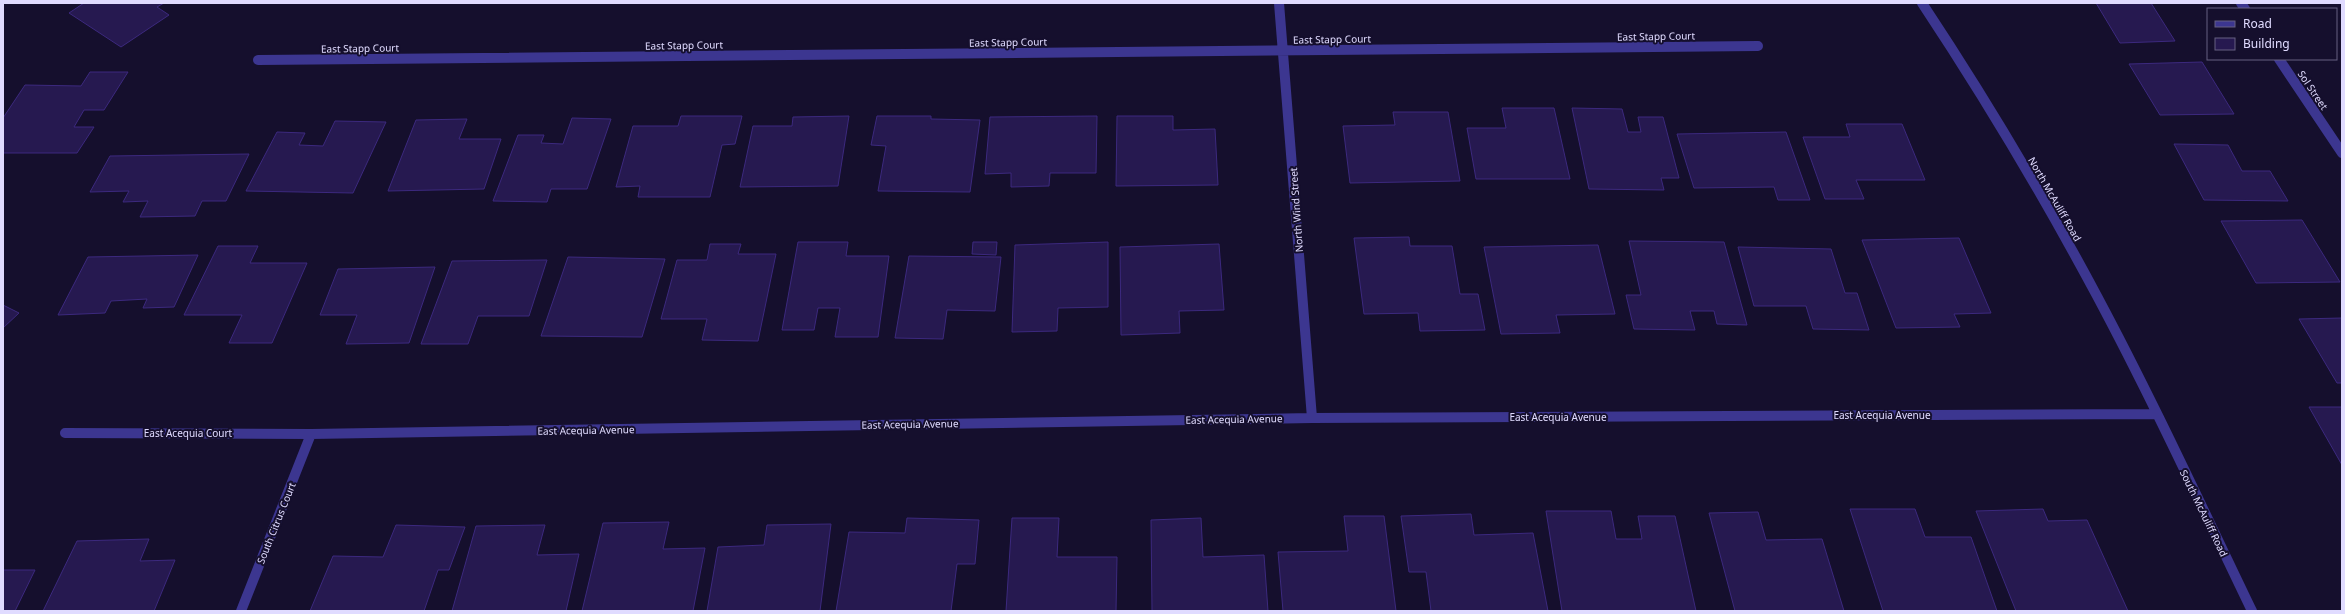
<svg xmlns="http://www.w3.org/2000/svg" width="2345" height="614" font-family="'Noto Sans',sans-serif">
<rect width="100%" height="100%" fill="#150f2d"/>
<!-- building -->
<path fill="#261950" stroke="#3c297e" d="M84,3H164L157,7L169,15L121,47L69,13Z
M2096,3H2151L2175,41L2120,43Z
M2202,62L2234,114L2160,115L2129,64Z
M90,72H128L104,110H84L74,127H94L77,153H3V118L25,85L81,86Z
M1502,108H1554L1570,179H1476L1467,128H1506Z
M1572,108L1622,109L1628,132H1641L1638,117H1663L1679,178H1661L1664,190L1589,189Z
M1393,112H1448L1460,181L1350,183L1343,126L1395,125Z
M681,116H742L735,144L722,145L710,197H638L640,186L616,187L633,126H678Z
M849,116L838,186L740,187L753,126H792L793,117Z
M877,116H931V119L980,120L970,192L878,191L886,146L871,145Z
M1097,116L1096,173H1050L1049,186L1011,187V173L985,174L990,117Z
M1117,116H1173V130L1215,129L1218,185L1116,186Z
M572,118L611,119L587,189H551L547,202L493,201L518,135H544L541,143L563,144Z
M467,119L459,139H501L484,189L388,191L416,120Z
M335,121L386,122L353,193L246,191L277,132L305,133L299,145L323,146Z
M1846,124H1902L1925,180H1856L1864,199H1825L1803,137H1850Z
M1786,132L1810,200H1778L1774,187L1694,188L1677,134Z
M2174,144L2228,145L2242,171H2270L2288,201L2204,200Z
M249,154L226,201H202L195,216L140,217L148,201L123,202L129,191L90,192L110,156Z
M2302,220L2340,282L2256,283L2221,221Z
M1409,237L1410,246H1452L1460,294H1478L1485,330L1420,331L1418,313L1364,314L1354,238Z
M1959,238L1991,313L1954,314L1960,327L1896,328L1862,240Z
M1629,241L1724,242L1747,325L1717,324L1714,311H1690L1695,330L1634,329L1626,295H1641Z
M798,242H848L846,256H889L878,337H835L840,308H818L814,330H782Z
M973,242H997L996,255L972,254Z
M1108,242V307L1058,308L1057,331L1012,332L1015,245Z
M710,244H741L738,254H776L758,341L702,340L707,319H661L677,260H707Z
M1219,244L1224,310L1179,311L1180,333L1121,335L1120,247Z
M1598,245L1615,314L1556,315L1560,333L1501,334L1484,247Z
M218,246H258L250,263H307L272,343H229L242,315H184Z
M1738,247L1831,249L1845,293H1857L1869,330L1813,329L1806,306H1754Z
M198,255L174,307L143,308L147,299L111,301L105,313L58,315L88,257Z
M909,256L1001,257L995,311L947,310L943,339L895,338Z
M568,257L665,259L642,337L541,336Z
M547,260L529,316H478L468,344H421L452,261Z
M435,267L409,343L346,344L357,315H320L338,269Z
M3,305L19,313L3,328Z
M2342,318V383H2337L2299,319Z
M2309,407H2342V465Z
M1850,509H1915L1925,537H1971L1997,611H1883Z
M2043,509L2048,521L2087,520L2128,611H2016L1976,511Z
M1546,511H1611L1616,539H1642L1638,516H1675L1696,611H1562Z
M1758,512L1766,540L1822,539L1844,611H1735L1709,513Z
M1471,514L1474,535L1533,533L1548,611H1431L1426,572H1409L1401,516Z
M1344,516H1384L1396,611H1283L1278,552L1348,551Z
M907,518L979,520L975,564H957L951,611H836L849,532L905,533Z
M1012,518H1059L1057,557H1117L1116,611H1006Z
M1201,518L1203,557L1264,555L1268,611H1152L1151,520Z
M669,522L663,549L705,548L693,611H582L603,523Z
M831,524L820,611H707L718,547L764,545L767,525Z
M396,525L465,527L449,570H438L424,611H310L333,556L383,557Z
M545,525L537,555L579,554L566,611H452L476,526Z
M149,539L140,561L175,560L154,611H43L77,541Z
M3,570H35L15,611H3Z"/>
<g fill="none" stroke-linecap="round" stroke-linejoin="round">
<!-- minor -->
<path stroke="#3c3690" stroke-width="10" d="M1279,3L1312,418
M1922,3C1985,98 2043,195 2097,296C2152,399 2201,505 2252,611
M2241,3L2245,9
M2279,59L2342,153
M258,60L1758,46
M65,433L311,434L1312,418L2156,414
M241,611L311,434"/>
</g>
<g text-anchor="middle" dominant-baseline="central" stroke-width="4" stroke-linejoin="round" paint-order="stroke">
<!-- street labels -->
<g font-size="10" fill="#e0dbff" stroke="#150f2d">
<text transform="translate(1656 36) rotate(-1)">East Stapp Court</text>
<text transform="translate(1332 39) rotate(-1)">East Stapp Court</text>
<text transform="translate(1008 42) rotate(-1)">East Stapp Court</text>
<text transform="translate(684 45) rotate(-1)">East Stapp Court</text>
<text transform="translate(360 48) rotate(-1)">East Stapp Court</text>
<text transform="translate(2313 90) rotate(56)">Sol Street</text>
<text transform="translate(2055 199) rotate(60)">North McAuliff Road</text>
<text transform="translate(1296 210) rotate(-94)">North Wind Street</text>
<text x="1882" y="415">East Acequia Avenue</text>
<text x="1558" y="417">East Acequia Avenue</text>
<text transform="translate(1234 419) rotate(-1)">East Acequia Avenue</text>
<text transform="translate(910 424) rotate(-1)">East Acequia Avenue</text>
<text transform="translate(586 430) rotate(-1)">East Acequia Avenue</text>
<text x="188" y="433">East Acequia Court</text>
<text transform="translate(2204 513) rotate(64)">South McAuliff Road</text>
<text transform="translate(276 523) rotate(-68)">South Citrus Court</text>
</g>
</g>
<!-- border -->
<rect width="2345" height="614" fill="none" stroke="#e0dbff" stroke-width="8"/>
<!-- legend -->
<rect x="2207" y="8" width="130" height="52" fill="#150f2d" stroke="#666181"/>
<rect x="2215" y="21" width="20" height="6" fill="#3c3690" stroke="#666181"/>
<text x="2243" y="28" font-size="12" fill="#e0dbff">Road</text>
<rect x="2215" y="38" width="20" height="12" fill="#261950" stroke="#666181"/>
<text x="2243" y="48" font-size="12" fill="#e0dbff">Building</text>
</svg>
